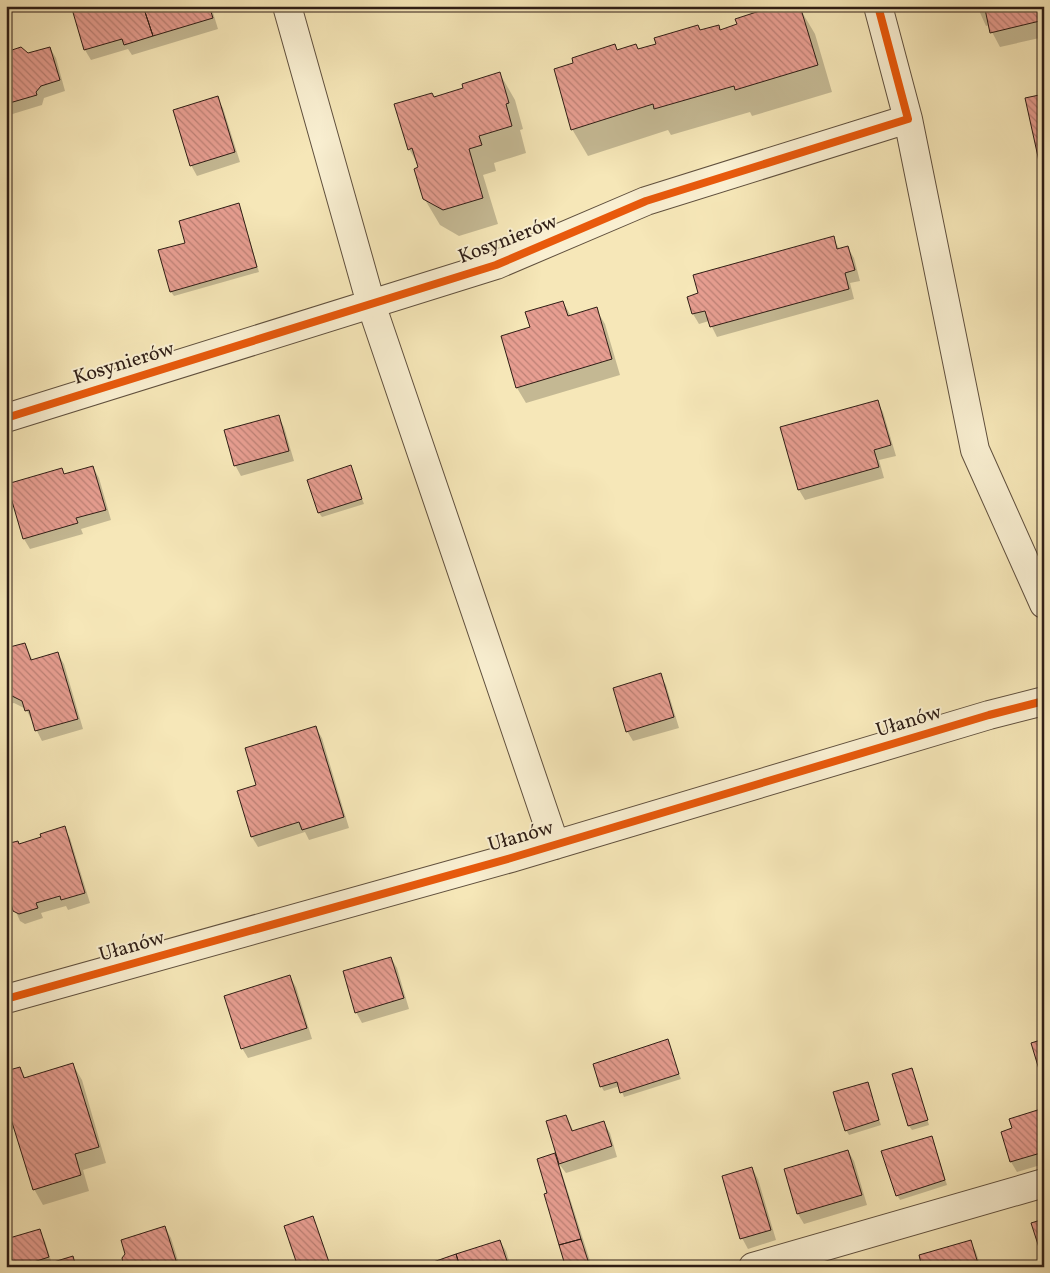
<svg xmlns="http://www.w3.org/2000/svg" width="1050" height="1273" font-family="Vollkorn,serif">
<defs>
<pattern id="building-back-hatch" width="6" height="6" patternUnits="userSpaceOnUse" patternTransform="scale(1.25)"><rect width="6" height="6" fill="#e79e91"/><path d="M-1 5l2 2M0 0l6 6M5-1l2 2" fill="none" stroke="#bc8075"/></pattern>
</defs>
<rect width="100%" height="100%" fill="#f6e7b8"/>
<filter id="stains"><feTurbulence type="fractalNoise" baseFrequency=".004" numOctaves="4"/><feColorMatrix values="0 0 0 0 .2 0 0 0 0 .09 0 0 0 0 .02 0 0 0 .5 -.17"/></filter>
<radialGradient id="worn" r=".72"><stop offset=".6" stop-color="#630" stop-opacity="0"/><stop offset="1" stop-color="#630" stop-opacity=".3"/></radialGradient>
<!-- shadow -->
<path fill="#0003" d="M85,6H211L218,29L132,55L128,49L91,60L85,50L73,10Z
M977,6H1044V37L1000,47L992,32L990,25L986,26Z
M799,7L815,34L832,92L752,116L750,112L671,135L668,130L588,156L572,129L575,64L615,46L618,51L638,50L718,26L721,31Z
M50,48L56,58L65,91L44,98L42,105L6,116V53L28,54Z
M500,74L515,100L523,129L520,130L526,153L494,163L496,171L483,175L498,224L459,236L440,225L424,198L420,168L409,149L434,98L465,89Z
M217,98L223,108L240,162L197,176L191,165Z
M238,205L241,210L259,272L174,296L171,292Z
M833,238L840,250L848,248L854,258L860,281L850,283L854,299L717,337L709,321L699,324L693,314L688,298Z
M563,302L571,316L596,309L605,324L620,375L526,403L517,388L502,337L532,328Z
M877,401L883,412L896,456L879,460L884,478L805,500L799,490Z
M278,416L284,427L294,461L241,476L235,465Z
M93,467L99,478L111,520L81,529L83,534L30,549L24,539L64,475Z
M350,467L364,504L322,517L319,513Z
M25,644L33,661L58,654L64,664L83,729L42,741L37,731L34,721H32L26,709L14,703L6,705V650Z
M660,675L666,685L679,728L633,741L627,731Z
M316,728L322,738L349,828L309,840L305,832L258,847L252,837L238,791L258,786Z
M64,828L70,838L90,903L68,910L66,906L41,913L43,918L25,924L20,921L12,903L7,905L6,903V846L19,845L42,838Z
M391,958L397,968L409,1009L362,1023L356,1012Z
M290,977L296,987L312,1039L248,1058L242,1048Z
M667,1041L681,1079L624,1097L620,1086L604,1091L601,1086Z
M73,1065L82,1080L106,1163L83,1170L89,1191L43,1205L34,1189L20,1068L26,1079Z
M911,1069L929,1125L912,1130L909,1126Z
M867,1083L881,1125L849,1135L846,1130Z
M1044,1110V1164L1017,1172L1011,1162L1002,1133L1014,1129Z
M566,1116L574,1132L604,1123L610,1133L617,1157L566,1173L559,1164L592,1267H565L567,1266L548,1194L555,1154L558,1160Z
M932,1137L947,1185L900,1200L897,1195Z
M848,1151L854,1161L867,1205L804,1224L798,1214L786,1170Z
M752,1168L758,1179L776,1240L748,1249L742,1238Z
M165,1227L171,1238L180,1267H125Z
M39,1230L45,1241L52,1264L72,1258L78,1267H6Z
M500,1241L506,1251L511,1267H423Z
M970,1241L976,1252L981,1267H923Z"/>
<!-- building -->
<path fill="url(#building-back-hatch)" stroke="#2e1d15" d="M80,6H143L153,36L124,45L122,39L84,50L72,9Z
M143,6H209L213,18L153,36Z
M775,6H779L781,11L800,6L818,65L735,90L734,86L654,109L653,104L571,130L554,69L573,63L572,58L615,44L617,50L636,44L638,49L656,44L654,38L698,25L700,30L719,25L720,30L737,24L735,19Z
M975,6H1044V20L990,33L985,9L976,11Z
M21,47L28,53L50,47L60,80L41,86L36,92L37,95L6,104V52Z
M500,72L509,103L506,104L512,126L479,136L482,145L469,149L483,198L443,210L423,199L414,169L418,167L412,148L408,150L394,104L432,93L434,97L463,88L462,84Z
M1044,94V184L1025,98Z
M218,96L235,152L190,166L173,110Z
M239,203L257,267L170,292L158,250L185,243L179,221Z
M834,236L837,249L848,246L855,270L845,273L849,289L710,327L705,311L692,314L687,297L698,293L693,275Z
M563,301L568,316L597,307L612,359L516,388L501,336L530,327L525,312Z
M878,400L891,445L874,450L879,467L798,490L780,427Z
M279,415L289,451L234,466L224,430Z
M351,465L362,499L318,513L307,480Z
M93,466L106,510L76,518L78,523L23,539L7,484L62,468L64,474Z
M25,643L31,660L58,652L78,719L35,731L29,710L25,711L22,701L6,693V648Z
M661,673L674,717L626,732L613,688Z
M316,726L344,817L302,830L299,822L251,837L237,791L256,785L245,748Z
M65,826L85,893L61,900L60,896L36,903L38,908L19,914L13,911L8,893H6V844L18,841L19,844L41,837L40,834Z
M391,957L404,998L355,1013L343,971Z
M290,975L307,1028L241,1049L224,996Z
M668,1039L679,1074L620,1093L617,1082L600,1087L593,1064Z
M1044,1039V1086L1031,1043Z
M73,1063L99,1147L75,1154L81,1175L33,1190L6,1103V1071L20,1067L24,1078Z
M912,1068L928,1120L908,1126L892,1074Z
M868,1082L879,1120L845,1131L833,1092Z
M1044,1108V1152L1010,1162L1001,1132L1012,1128L1009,1119Z
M566,1115L572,1131L604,1121L612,1146L559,1164L546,1121Z
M932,1136L945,1180L896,1196L881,1151Z
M848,1150L862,1195L797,1214L784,1169Z
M555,1153L581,1239L559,1245L544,1194L547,1193L537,1159Z
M752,1167L771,1230L740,1239L722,1176Z
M313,1216L330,1265L325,1267H298L284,1226Z
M1044,1219V1263L1031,1223Z
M165,1226L178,1267H124L122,1258L125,1254L121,1240Z
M40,1229L49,1257L18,1267H6V1239Z
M581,1239L590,1267H560L565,1265L559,1245Z
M500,1240L509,1267H460L456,1254Z
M971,1240L979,1267H922L919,1255Z
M456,1254L460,1267H419Z
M73,1256L76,1267H47V1264Z"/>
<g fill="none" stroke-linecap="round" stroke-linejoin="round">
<defs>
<path id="minor" d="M287,6L371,304L555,845
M908,119L975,450L1044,604
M6,418L496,265L646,201L908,119L878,6
M6,999L511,858L989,715L1044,701
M753,1267L1044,1183"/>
</defs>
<!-- minor casing -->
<use href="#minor" stroke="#60503e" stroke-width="30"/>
<!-- minor -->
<use href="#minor" stroke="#f9efd1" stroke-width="28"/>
<defs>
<path id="cycleway" d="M6,418L496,265L646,201L908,119L878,6
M6,999L511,858L989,715L1044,701"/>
</defs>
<!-- cycleway casing -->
<use href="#cycleway" stroke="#f9efd1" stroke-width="11"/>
<!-- cycleway -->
<use href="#cycleway" stroke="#e8590c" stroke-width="8"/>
</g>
<g text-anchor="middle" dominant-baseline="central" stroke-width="4" stroke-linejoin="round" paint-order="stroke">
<!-- street labels -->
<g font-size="20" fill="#2e1d15" stroke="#f9efd1">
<text transform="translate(508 240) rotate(-21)">Kosynierów</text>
<text transform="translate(124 364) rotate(-17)">Kosynierów</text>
<text transform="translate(909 722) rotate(-17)">Ułanów</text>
<text transform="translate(521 837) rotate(-16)">Ułanów</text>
<text transform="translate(132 947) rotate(-16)">Ułanów</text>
</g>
</g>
<!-- margin -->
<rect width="1050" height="1273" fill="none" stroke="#f6e7b8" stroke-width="25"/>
<rect x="8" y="8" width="1035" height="1258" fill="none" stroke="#2e1d15" stroke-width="2.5"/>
<rect x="12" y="12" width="1025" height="1248" fill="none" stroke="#2e1d15"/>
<rect width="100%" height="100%" filter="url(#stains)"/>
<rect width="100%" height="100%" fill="url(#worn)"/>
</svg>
